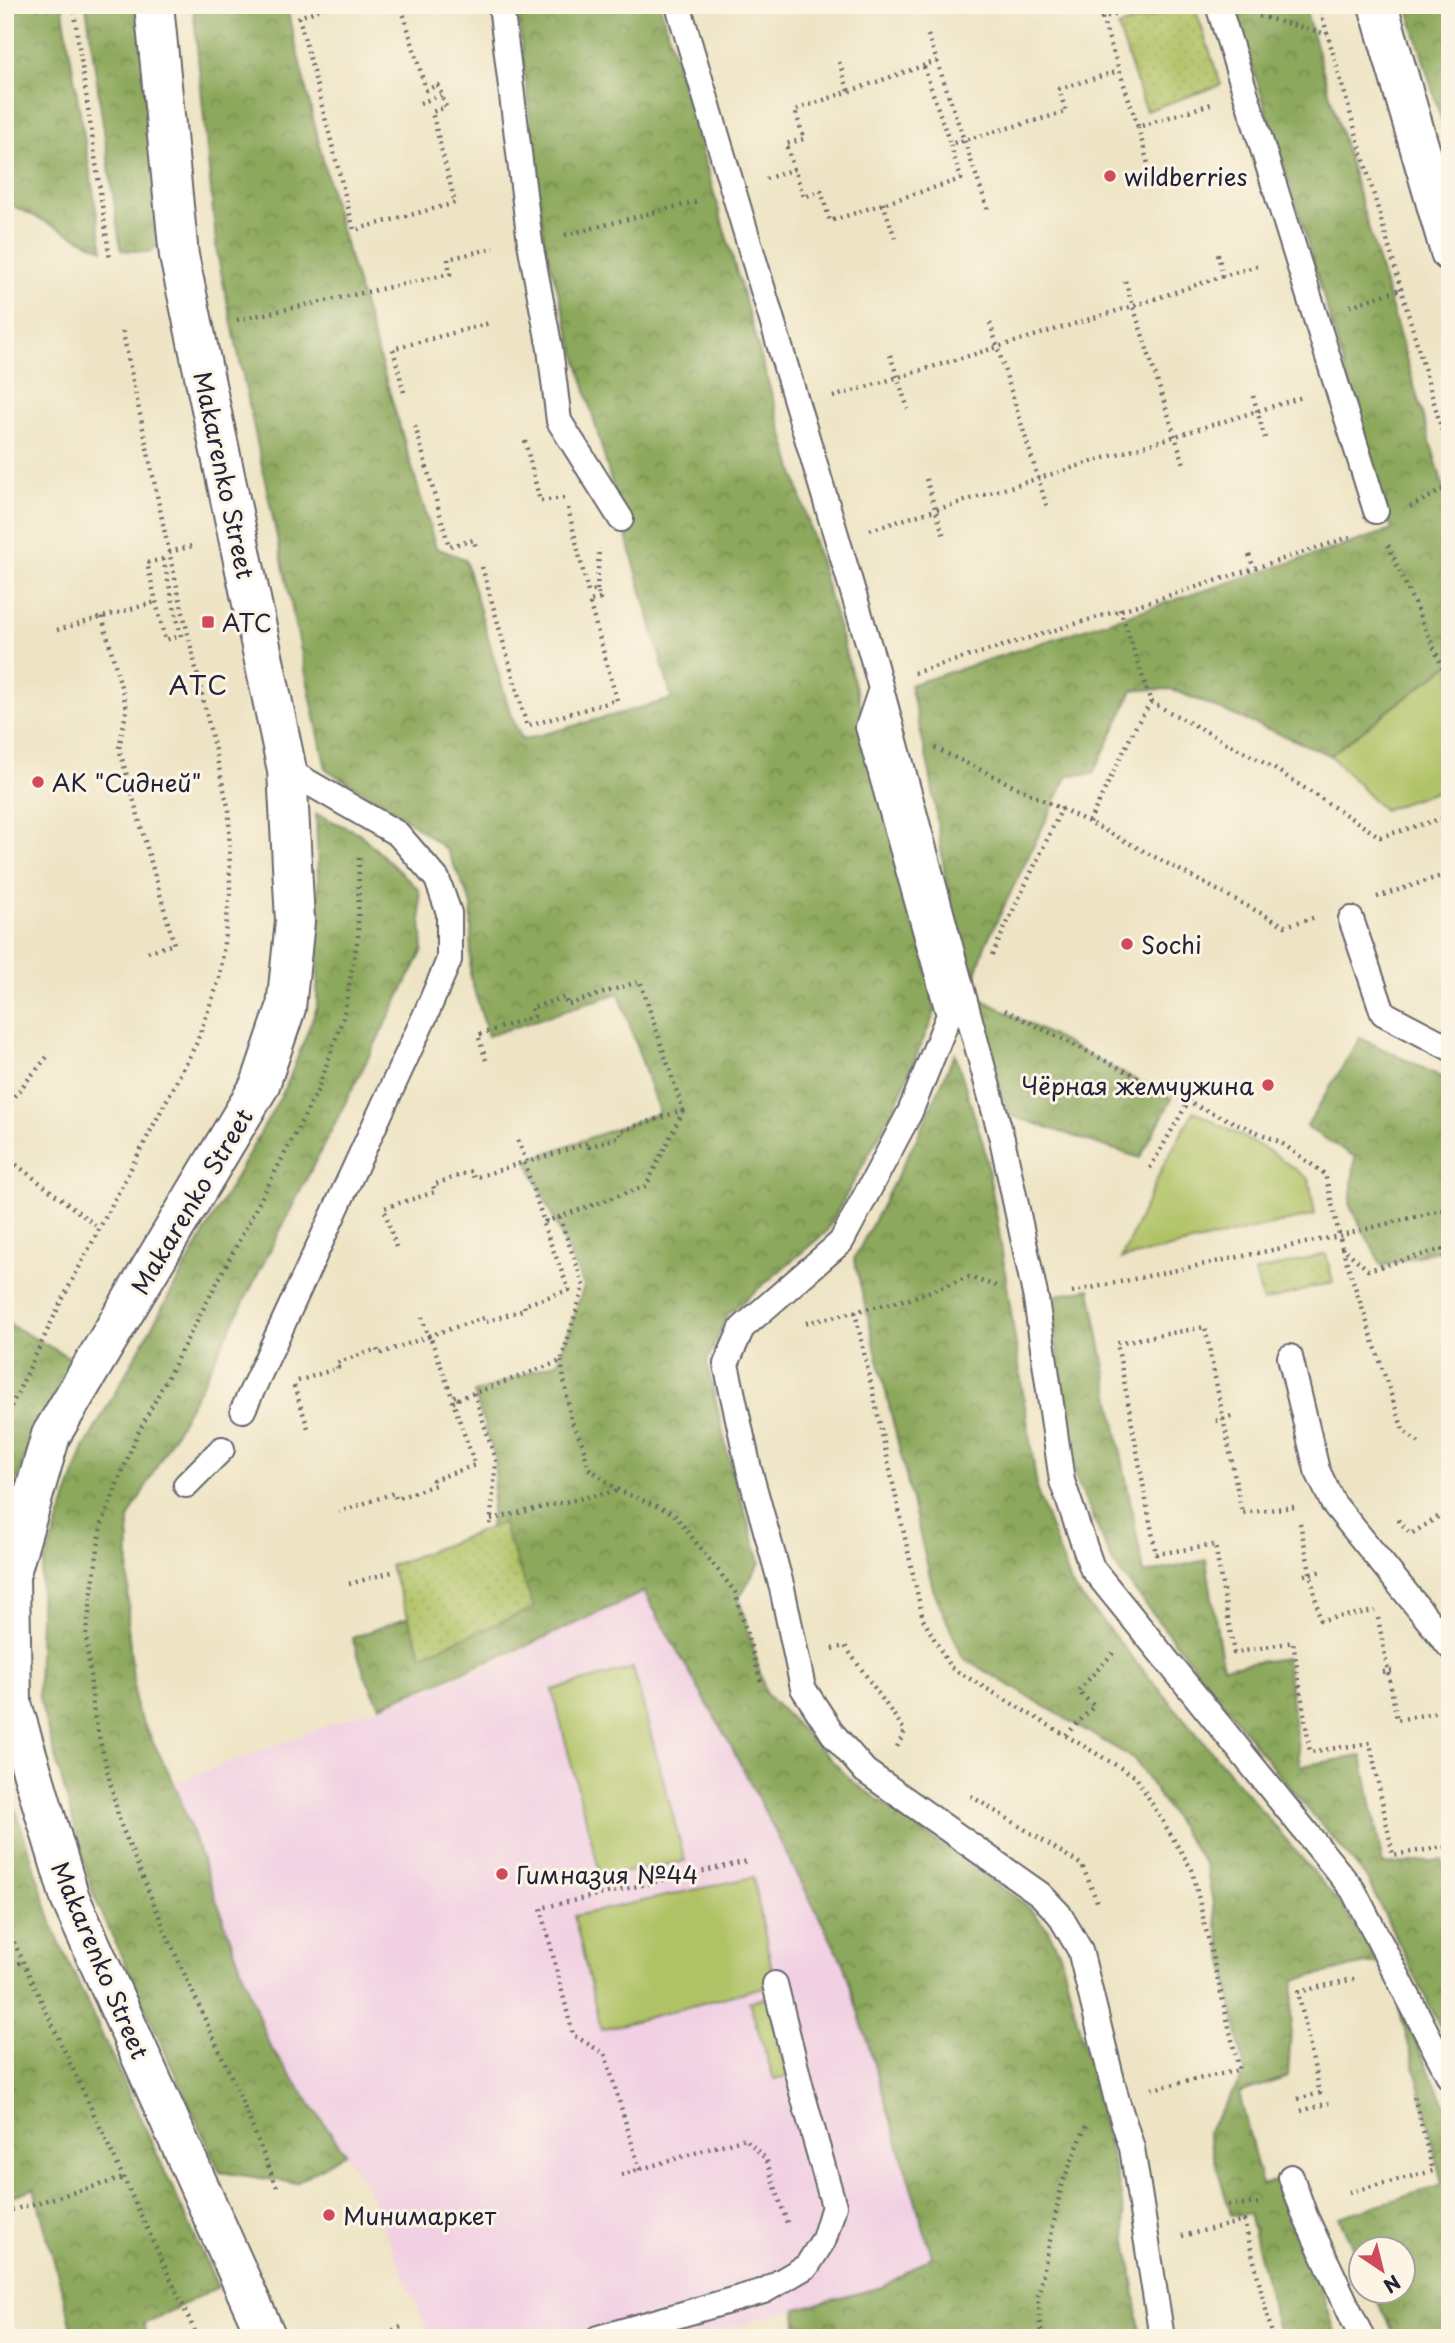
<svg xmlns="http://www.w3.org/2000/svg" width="1455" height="2343" font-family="'Playpen Sans',sans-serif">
<defs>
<pattern id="forest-crowns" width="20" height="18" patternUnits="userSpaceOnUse" patternTransform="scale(1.75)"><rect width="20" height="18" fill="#8ca85b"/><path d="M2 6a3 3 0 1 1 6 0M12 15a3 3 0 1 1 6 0" fill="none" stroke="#72884c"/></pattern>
<pattern id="park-dots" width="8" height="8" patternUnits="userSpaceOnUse" patternTransform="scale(1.75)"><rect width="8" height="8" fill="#b0c266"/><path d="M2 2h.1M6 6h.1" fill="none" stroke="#97a659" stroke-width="1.8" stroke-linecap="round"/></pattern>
</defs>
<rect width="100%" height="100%" fill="#fcf5e5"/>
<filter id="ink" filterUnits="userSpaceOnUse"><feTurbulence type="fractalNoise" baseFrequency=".0143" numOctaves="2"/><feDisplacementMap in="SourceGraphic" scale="14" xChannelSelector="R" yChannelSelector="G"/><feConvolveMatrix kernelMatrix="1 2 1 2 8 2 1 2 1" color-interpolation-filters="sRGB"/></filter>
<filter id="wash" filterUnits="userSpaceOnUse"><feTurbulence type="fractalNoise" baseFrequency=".00686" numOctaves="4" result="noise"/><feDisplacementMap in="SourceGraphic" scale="28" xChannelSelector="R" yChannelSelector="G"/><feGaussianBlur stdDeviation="1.57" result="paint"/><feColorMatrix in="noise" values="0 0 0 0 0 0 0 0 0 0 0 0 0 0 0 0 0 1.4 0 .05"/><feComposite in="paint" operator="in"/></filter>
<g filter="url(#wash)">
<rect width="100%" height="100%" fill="#eee4c5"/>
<!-- built -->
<path fill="#f1d0e3" d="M644,1592L731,1746L844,1965L932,2256L883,2287L689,2338H430L365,2183L269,2045L174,1783L480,1669Z"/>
<!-- green -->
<path fill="#b0c266" stroke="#697250" stroke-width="2" d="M1450,664V787L1383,810L1330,755Z
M1194,1111L1271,1152L1309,1179L1315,1215L1121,1259L1163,1166Z
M633,1668L685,1861L601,1877L552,1690Z
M753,1877L775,1984L601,2030L574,1916Z
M767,1997L788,2076L774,2079L749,2002Z"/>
<!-- forest -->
<path fill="url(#forest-crowns)" stroke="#57654b" stroke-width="2" d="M5,5H62L103,250L5,202V90L12,87L5,67Z
M86,5H140L165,241L149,252L121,250Z
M193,5H295L287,9L334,206L436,548L465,559L511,716L522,740L672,699L544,241L517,5H660L889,804L936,1010L894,1108L826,1232L727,1315L707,1362L728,1455L760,1562L739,1598L766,1694L852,1781L1026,1905L1047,1928L1061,1956L1120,2190L1141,2338H798L796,2309L883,2287L932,2256L844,1965L731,1746L644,1592L530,1644L380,1706L367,1680L352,1638L408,1617L422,1655L502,1524L490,1527L496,1461L474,1393L558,1362L584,1286L527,1160L659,1113L619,993L488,1036L470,976L472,905L447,850L402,816L326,769L217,253Z
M1233,5H1304L1450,510V664L1330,755L1171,689L1133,690L1093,774L1068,775L985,945L970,993L1172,1099L1140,1158L1009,1115L968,998L955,944L930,773L910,685L1392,530L1300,217Z
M1407,5H1450V149Z
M316,814L359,833L419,890L423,950L203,1382L129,1517L128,1627L136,1709L174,1783L269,2045L345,2153L296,2183L220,2172L93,1894L38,1694L41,1574L83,1450L286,1087L317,1007L319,909Z
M1360,1038L1450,1081V1247L1382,1266L1350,1206L1355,1157L1306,1127Z
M955,1053L984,1147L997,1218L1038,1494L1072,1586L1342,1906L1380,1964H1366L1294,1980L1288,2077L1239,2093L1262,2185L1281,2179L1302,2230L1337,2338H1280L1249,2214L1231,2215L1207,2133L1245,2073L1206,1866L1134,1759L963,1658L933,1589L854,1259L918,1136Z
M1090,1289L1144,1574L1206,1560L1223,1667L1286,1658L1300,1766L1362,1756L1383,1865L1443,1860L1450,1893V2047L1366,1877L1279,1775L1113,1563L1074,1474L1050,1296Z
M5,1322L72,1359L32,1438L5,1516Z
M5,1777L56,1935L218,2287L144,2324L148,2338H75L34,2188L5,2199Z
M1398,2004L1450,2115V2338H1395L1373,2291L1402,2290V2248H1360V2264L1339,2217L1442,2185L1427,2115Z"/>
<!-- park -->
<path fill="url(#park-dots)" stroke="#697250" stroke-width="2" d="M1188,5H1194L1221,85L1146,111L1118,27Z
M1326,1254L1333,1282L1263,1302L1255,1272Z
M502,1523L534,1608L422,1655L390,1566Z"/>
</g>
<g filter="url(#ink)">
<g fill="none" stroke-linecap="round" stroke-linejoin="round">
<defs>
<path id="lane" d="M501,5L530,243L550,349L559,421L621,519
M678,5L873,659L1002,1139L1036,1299L1062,1481L1092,1568L1353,1890L1450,2078
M1218,5L1376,511
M881,689L868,727L949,1015L910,1112L841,1242L742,1328L726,1364L749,1469L782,1588L803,1688L833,1734L865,1771L1040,1894L1059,1914L1080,1950L1117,2101L1132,2148L1162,2338
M1351,919L1383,1013L1450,1048
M1290,1357L1317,1470L1333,1503L1450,1647
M243,1410L425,1016L449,960V913L437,879L398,834L287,770
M186,1485L222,1449
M1291,2177L1305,2216L1362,2338
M598,2338L764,2291L807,2266L824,2239L834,2206L803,2096L775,1984"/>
<path id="secondary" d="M154,5L179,256L287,770L295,921L286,1008L260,1085L51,1435L10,1576L12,1704L70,1898L267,2338
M1378,5L1450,252"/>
</defs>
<!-- lane casing -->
<use href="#lane" stroke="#69666b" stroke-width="28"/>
<!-- secondary casing -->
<use href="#secondary" stroke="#69666b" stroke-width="42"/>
<!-- path -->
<path stroke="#69666b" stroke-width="4.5" stroke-dasharray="2 5" stroke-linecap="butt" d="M73,5L110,260
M332,5L299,17L354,230L455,203L432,112L446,107L438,85L426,90L402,9L415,5
M1098,5L1102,18
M1142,5L1102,18L1138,127L1211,104
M1319,5L1450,458
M1259,16L1327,34
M928,35L989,213
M839,62L849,92
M924,67L950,144
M420,103L442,95
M1138,127L1148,164
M794,169L786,144L804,139L795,110L937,61
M766,179L794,169L804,197L821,191L830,221L961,179L950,144L1066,112L1059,89L1118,71
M883,203L896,241
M565,235L699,201
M1218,254L1223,276L1261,265
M1125,281L1184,464
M1350,306L1401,289
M237,320L450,274L448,259L494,248
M990,323L1047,507
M890,355L908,409
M404,392L393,349L490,323
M1253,396L1265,438
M833,397L1133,306L1223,276
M415,426L449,546L474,540L476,548
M525,441L540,501L564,498
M926,479L944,537
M1410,507L1450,486
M870,530L1303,397
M1388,545L1450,684
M169,552L196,545
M1249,555L1254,568
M163,559L181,636L165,640L147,563Z
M482,567L527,726L617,700L589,601L600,599L597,590L588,592L568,508
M597,590L599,548
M1120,609L1151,702L1272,767L1380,837L1450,816
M102,617L127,708L119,748L174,944L144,953
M57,630L156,602
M914,673L1200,586L1350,537
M935,748L1089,822L1285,926L1316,917
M1089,822L1137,724L1151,702
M1377,897L1450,873
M992,955L1062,808
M1005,1010L1187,1102L1280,1142L1325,1174L1342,1247L1368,1270L1450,1247
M486,1060L478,1035L534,1016L531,1008L565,997L567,1005L640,981L683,1110L619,1132L621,1136L589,1147L588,1143L527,1162L516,1137
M5,1107L47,1057
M5,1156L99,1228
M1150,1168L1202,1078
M545,1222L646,1186L683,1111
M396,1247L384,1208L435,1192L433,1185L471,1171L474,1178L524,1162L543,1219L545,1218L546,1223L543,1224L569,1290L524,1305L525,1309L486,1322L484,1318L428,1336L422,1317
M1342,1248L1403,1430L1419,1443
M1442,1249L1449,1277
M1072,1292L1334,1237L1450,1208
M855,1312L923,1619L950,1667L1136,1777L1192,1870L1239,2070L1152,2089
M806,1323L909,1299L969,1277L996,1286
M561,1361L571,1420L583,1445L588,1468L620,1491L673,1513L735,1592L761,1682
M298,1381L338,1368L336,1363L377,1349L379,1354L430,1336L452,1397L457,1395L459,1401L453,1402L475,1465L433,1480L435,1485L396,1499L394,1493L339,1512
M294,1386L308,1428
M474,1393L496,1461L490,1527
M458,1399L561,1361L584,1286L559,1216
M5,1419L61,1302L196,1044L220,977L230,892L229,811L169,552L122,329
M1216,1421L1232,1416
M1294,1507L1242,1513L1205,1327L1117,1343L1156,1554L1215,1545L1234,1653L1293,1642L1310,1752L1370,1743L1393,1855L1450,1846
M491,1519C534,1510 576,1498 620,1491
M1398,1520L1411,1534L1441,1515
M1300,1523L1320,1620L1375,1611
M1304,1575L1322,1571
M349,1584L392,1572
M1378,1618L1397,1720L1450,1710
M832,1649L845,1646L905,1731L896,1749
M1383,1672L1395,1670
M1066,1735L1094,1706L1078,1691L1114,1652
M971,1796L1082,1865L1098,1904
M5,1923L198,2338
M5,1968L22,1962
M1298,2099L1320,2093L1298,1992L1358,1978
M1301,2111L1329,2103
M640,2170L605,2054L573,2035L541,1908L748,1861
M621,2175L745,2138L766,2159L788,2226
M277,2187L236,2087L169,1940L120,1823L94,1715L86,1635L101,1526L136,1437L317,1092L343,1018L358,937L359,855
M1349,2192L1433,2171L1413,2092
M1228,2205L1262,2203
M5,2212L124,2178
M1182,2236L1244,2221L1273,2338
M373,2338L404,2326
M544,2338L563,2332
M1042,2338L1038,2297L1062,2184L1086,2126"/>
<!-- lane -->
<use href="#lane" stroke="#fff" stroke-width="24"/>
<!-- secondary -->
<use href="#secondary" stroke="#fff" stroke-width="38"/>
</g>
</g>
<!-- markers -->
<g fill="#d1495b" stroke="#fcf5e5" stroke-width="2.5">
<circle cx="1110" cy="176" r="7"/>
<rect x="201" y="615" width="14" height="14" rx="3.5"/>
<circle cx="38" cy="782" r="7"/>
<circle cx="1127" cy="944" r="7"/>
<circle cx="1268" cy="1085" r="7"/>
<circle cx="502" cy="1874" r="7"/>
<circle cx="329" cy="2215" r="7"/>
</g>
<g text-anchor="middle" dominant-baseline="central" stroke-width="6" stroke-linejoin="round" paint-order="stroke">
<!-- poi labels -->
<g font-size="24" fill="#22223b" stroke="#fcf5e5" text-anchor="start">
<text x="1124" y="176">wildberries</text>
<text x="222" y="622">АТС</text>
<text x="52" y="782">АК "Сидней"</text>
<text x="1141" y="944">Sochi</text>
<text x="1254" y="1085" text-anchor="end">Чёрная жемчужина</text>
<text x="516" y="1874">Гимназия №44</text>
<text x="343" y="2215">Минимаркет</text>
</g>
<!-- street labels -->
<g font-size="24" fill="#22223b" stroke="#fcf5e5">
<text transform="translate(225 475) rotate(78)">Makarenko Street</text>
<text transform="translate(191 1201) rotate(-59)">Makarenko Street</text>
<text transform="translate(101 1960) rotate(67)">Makarenko Street</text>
</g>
<!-- neighbourhood labels -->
<g font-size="26" letter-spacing="2" fill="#22223b" stroke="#fcf5e5">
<text x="199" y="684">АТС</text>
</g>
</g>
<!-- margin -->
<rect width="1455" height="2343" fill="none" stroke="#fcf5e5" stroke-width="28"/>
<!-- north arrow -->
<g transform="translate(1382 2270) rotate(145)"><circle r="33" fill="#fcf5e5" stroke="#a5a1a1" stroke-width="2"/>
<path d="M0-5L12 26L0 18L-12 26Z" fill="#d1495b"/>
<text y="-10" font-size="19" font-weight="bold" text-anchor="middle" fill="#22223b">N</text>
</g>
</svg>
